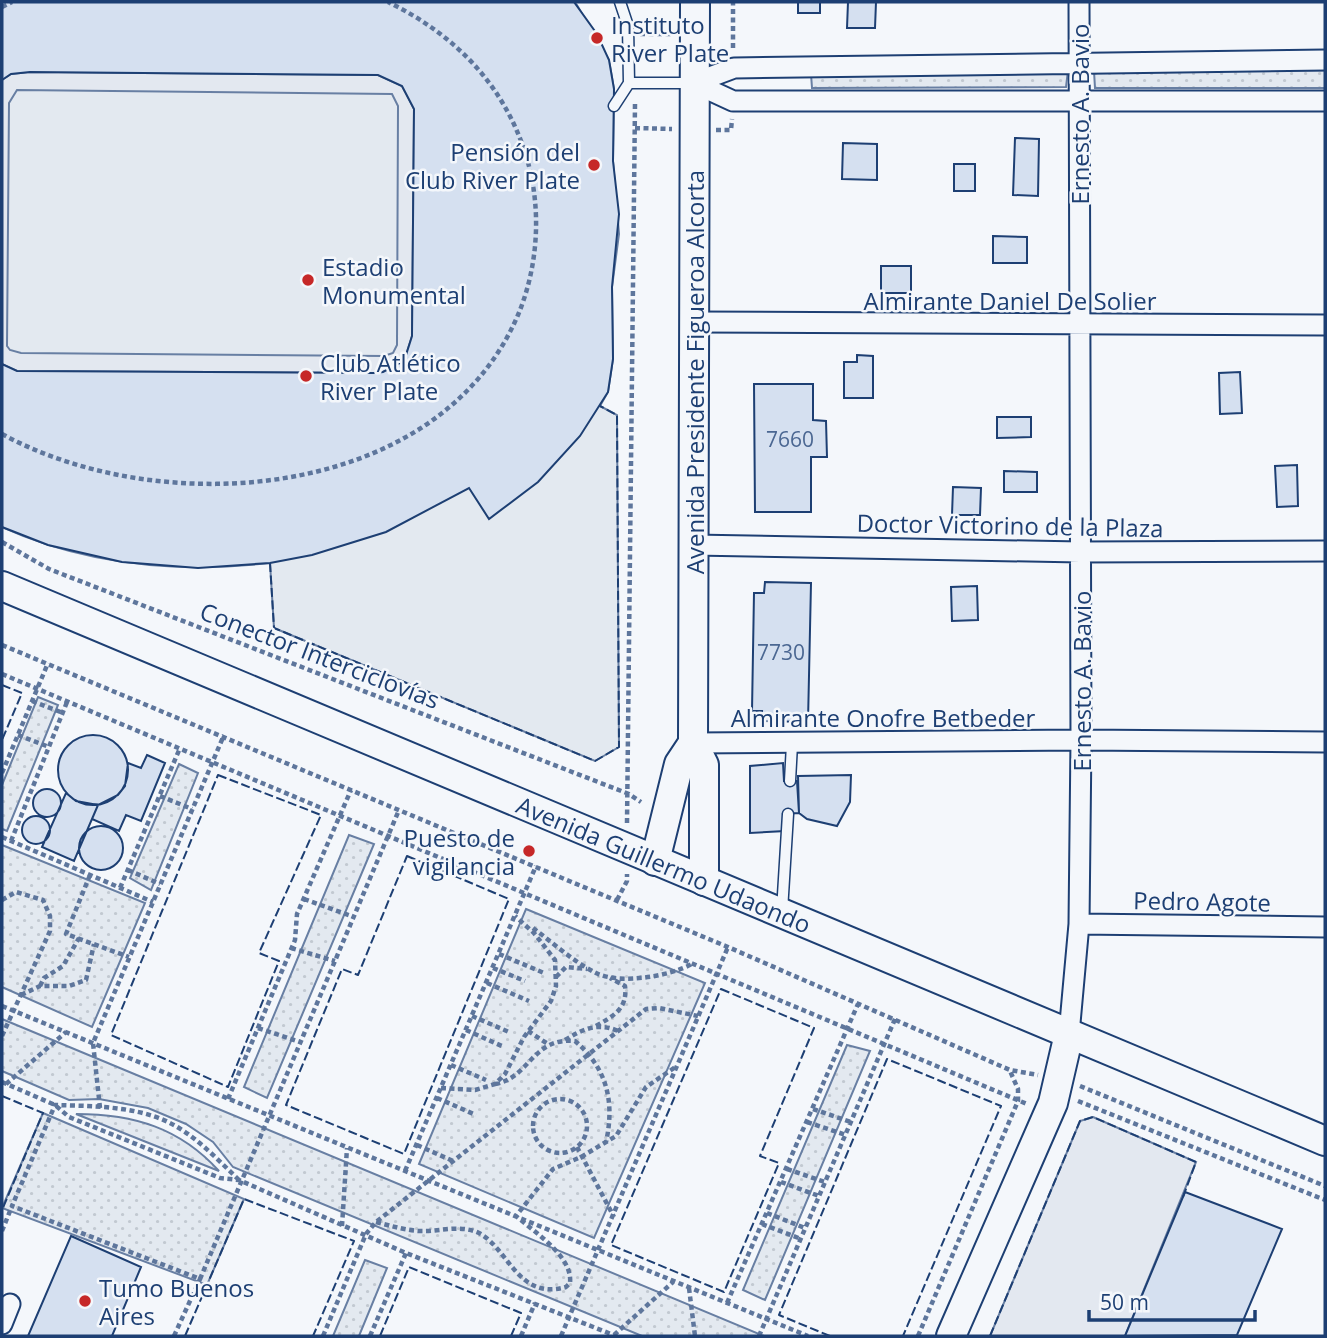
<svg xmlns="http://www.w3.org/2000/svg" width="1327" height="1338" font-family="'Open Sans',sans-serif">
<defs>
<pattern id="green-dots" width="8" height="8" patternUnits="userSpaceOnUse" patternTransform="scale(1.75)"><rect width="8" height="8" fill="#e3e9f0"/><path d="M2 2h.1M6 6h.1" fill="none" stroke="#c2c9d1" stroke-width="1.8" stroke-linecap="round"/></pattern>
</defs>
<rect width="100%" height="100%" fill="#f4f7fb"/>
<!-- green -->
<path fill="url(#green-dots)" stroke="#687fa3" stroke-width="2" d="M1068,70L1066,87L812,88L811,74Z
M1325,70V88H1095L1094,71Z
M38,697L58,705L7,831L2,829V785Z
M179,764L198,773L151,890L130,878Z
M349,835L374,844L267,1098L244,1087Z
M2,845L145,903L92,1027L2,987Z
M526,909L705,983L594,1238L419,1164Z
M2,1019L764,1336H642L233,1167L213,1142L186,1124L148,1108L99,1099L69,1100L2,1071Z
M847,1045L870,1051L765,1300L743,1290Z
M43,1113L244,1199L207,1285L2,1208Z
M76,1114C134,1114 180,1128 219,1171Z
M365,1260L387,1268L359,1336H333Z"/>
<!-- pitch -->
<path fill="#e3e9f0" stroke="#687fa3" stroke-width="2" d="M2,2H574L577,5L609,60L614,89L613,161L619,234L612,287L613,359L608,392L600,406L617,415L619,747L595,761L274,628L270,563C179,573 86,565 2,527Z"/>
<!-- parking -->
<path fill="#e3e8f0" stroke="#687fa3" stroke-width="2" fill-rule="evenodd" d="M30,72L378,75L402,86L414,109L412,336L406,355L400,363L383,372L374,373L17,371L2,364V80L11,74ZM17,90L392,94L398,106L397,345L393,353L384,356L21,353L10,350L7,346L9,103Z
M1093,1117L1196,1162L1125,1336H990L1080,1121Z"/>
<!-- building -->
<path fill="#d5e0f0" stroke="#1d3f73" stroke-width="2" d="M2,2H574L597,34L609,60L614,89L613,161L619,214L612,287L613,359L608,392L580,436L538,482L489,519L469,488L386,532L312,555L270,563L198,568L122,562L48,545L2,527V364L17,371L374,373L383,372L400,363L406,355L412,336L414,109L402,86L378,75L30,72L11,74L2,80Z
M798,2H820V13H798Z
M848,2H876L875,28H847Z
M1015,138L1039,139L1038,196L1013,195Z
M843,143L877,144V180L842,179Z
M954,164H975V191H954Z
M993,236L1027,237V263H993Z
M881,266H911V293H881Z
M857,355L873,356V398H844V362H857Z
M1240,372L1242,413L1220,414L1219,373Z
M754,384H813V420L826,421L827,457H811V512H755Z
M997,417H1031V437L997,438Z
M1297,465L1298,506L1277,507L1275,466Z
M1004,471L1037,472V492H1004Z
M953,487L981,488L980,515H952Z
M765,582L811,583L808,722L761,721L762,711H752L754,593H764Z
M977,586L978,620L952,621L951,587Z
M58 770a35 35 0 1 1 70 0a35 35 0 1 1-70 0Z
M147,755L165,763L141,821L126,815L119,831L92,819L98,805L118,795L125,786L128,763L141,768Z
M783,763L784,781H797L799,813L783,814L785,831L750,833V766Z
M851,775L850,802L837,826L807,819L799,813L798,776Z
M33 803a14 14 0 1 1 28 0a14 14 0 1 1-28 0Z
M66,793L76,801L98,805L74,861L42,847Z
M22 830a14 14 0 1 1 28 0a14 14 0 1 1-28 0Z
M79 848a22 22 0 1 1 44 0a22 22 0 1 1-44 0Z
M1185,1192L1282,1229L1237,1335L1125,1336Z
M71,1236L141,1267L112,1336H28Z"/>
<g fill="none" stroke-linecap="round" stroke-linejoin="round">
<defs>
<path id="service" d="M620,2L628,26L629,83H693
M614,106L629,83
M790,781L792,744
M782,911L788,814"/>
<path id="minor" d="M694,83L733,101H1325
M694,83L734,68L1325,60
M694,322L1325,325
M693,545L1080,552L1325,551
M693,743L1081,740L1325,742
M1079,924L1325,927
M1069,1034L1079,924L1081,740L1079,2
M2,1324L10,1304"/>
<g id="secondary">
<path d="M695,2L693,743L704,765V881"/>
<path id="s1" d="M2,586L1325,1141"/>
<path d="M655,861L679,764L693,743"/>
<path d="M951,1336L1053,1103L1069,1034"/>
</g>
</defs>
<!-- service casing -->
<use href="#service" stroke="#1d3f73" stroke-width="13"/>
<!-- minor casing -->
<use href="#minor" stroke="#1d3f73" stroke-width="23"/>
<!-- secondary casing -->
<use href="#secondary" stroke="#1d3f73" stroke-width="32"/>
<!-- path -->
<path stroke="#5e769c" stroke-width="4.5" stroke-dasharray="5 3.5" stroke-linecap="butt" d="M2,7L12,2
M640,34H674
M733,48V2
M635,128L672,129
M716,130H731L732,119
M2,434C161,521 438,502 518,315C538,267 542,210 527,159C506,87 456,35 388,2
M2,542L49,569L629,794L641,802
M2,645L728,947L1010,1070L1038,1075
M2,674L1027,1104
M32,701L63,713
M18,735L49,747
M2,773L48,663
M160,796L192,809
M627,823L635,104
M2,837L153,902
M11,841L67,702
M128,870L160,884
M90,875L66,934L129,957
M120,888L180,748
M304,899L354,917
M2,900L16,892L43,900L50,916V931L2,1036
M617,900L627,881V874
M533,928C553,943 574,962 596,973C620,985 670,976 692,964
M291,948L335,961
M499,954L544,973
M493,968L525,981
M556,977L566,967L587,969
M487,983L529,1001
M40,986L44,978L63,966L79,938
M21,995L40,986H69L86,980L94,944
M2,1006L808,1336
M472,1016L509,1032
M596,1026C613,1016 628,1009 625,986L610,978
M258,1028L300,1042
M466,1030L504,1047
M528,1031L548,1044
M565,1040C583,1029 598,1022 618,1031
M451,1065L486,1080
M2,1082L55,1105L69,1117L220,1178L239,1180L406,1253L616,1336
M6,1084L66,1032
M495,1084C530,1078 532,1037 575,1041C607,1068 615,1102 606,1142
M1080,1086L1325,1186
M441,1088L475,1090L495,1084L505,1074L524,1037L551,1001L556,986L555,960L534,933L515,916
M437,1098L476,1115
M533 1126a27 27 0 1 1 54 0a27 27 0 1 1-54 0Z
M228,1099L295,940L297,914L351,790
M1078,1101L1325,1200
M100,1108L93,1043L224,735
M813,1109L851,1122
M807,1122L846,1135
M417,1145L453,1161
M577,1147L614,1217
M787,1169L825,1182
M405,1171L536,866
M239,1180C217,1159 195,1135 168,1122C135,1106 91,1106 55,1105L12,1206L200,1279L399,810
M781,1182L819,1196
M767,1213L805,1228
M376,1222C391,1226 405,1230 419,1231C439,1232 460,1224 479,1233C509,1249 518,1301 566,1287L570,1283C573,1256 534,1232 516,1216L553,1169L581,1157L616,1136L646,1087L677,1066
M762,1224L801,1239
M342,1226L347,1148
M2,1231L12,1206
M689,1288L695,1336
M727,1303L858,1004
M614,1335L673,1282
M174,1336L200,1279
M323,1336L366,1234L376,1222L646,1009L659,1008L698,1016
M370,1336L406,1253
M521,1336L535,1303
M561,1336L728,947
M759,1336L895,1019
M918,1336L1018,1101V1089L1010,1071"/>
<!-- service -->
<use href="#service" stroke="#f4f7fb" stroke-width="10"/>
<!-- minor -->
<use href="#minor" stroke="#f4f7fb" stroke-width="19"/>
<!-- secondary -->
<use href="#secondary" stroke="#f4f7fb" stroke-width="28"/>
<!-- fence -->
<path stroke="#1d3f73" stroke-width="2" stroke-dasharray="9 3.5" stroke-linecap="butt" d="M270,563L274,628L595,761L619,747L617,415L600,406
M2,685L22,693L2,740
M218,775L321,815L259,953L279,961L228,1087L111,1035Z
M407,856L509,899L404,1154L286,1105L342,969L358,975Z
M721,989L814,1028L760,1156L779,1163L724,1292L611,1245Z
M2,1096L43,1113L2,1210
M185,1336L244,1199L354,1241L313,1336
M380,1336L409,1267L521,1313L511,1336
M575,1336H577
M830,1336L779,1315L887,1059L1001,1106L903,1336
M990,1336L1080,1121L1093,1117L1196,1162L1183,1197"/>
</g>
<!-- markers -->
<g fill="#c62828" stroke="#f4f7fb" stroke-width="2.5">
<circle cx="597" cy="38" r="7"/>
<circle cx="594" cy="165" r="7"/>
<circle cx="308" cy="280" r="7"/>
<circle cx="306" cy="376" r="7"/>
<circle cx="529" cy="851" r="7"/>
<circle cx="85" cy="1301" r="7"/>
</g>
<g text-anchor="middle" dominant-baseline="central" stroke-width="5" stroke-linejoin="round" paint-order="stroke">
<!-- number labels -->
<g font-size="21" fill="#4b6792">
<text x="790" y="439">7660</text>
<text x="781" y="652">7730</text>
</g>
<!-- poi labels -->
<g font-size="24" fill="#1d3f73" stroke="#f4f7fb" text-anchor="start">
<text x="611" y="24">Instituto<tspan x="611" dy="28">River Plate</tspan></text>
<text x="580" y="151" text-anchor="end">Pensión del<tspan x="580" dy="28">Club River Plate</tspan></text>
<text x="322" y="266">Estadio<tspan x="322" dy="28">Monumental</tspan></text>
<text x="320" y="362">Club Atlético<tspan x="320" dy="28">River Plate</tspan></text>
<text x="515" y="837" text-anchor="end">Puesto de<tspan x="515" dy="28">vigilancia</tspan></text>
<text x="99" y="1287">Tumo Buenos<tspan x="99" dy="28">Aires</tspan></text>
</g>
<!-- street labels -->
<g font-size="24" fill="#1d3f73" stroke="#f4f7fb">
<text transform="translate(1079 114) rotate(-90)">Ernesto A. Bavio</text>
<text x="1010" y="300">Almirante Daniel De Solier</text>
<text transform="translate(694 372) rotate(-90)">Avenida Presidente Figueroa Alcorta</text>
<text transform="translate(1010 525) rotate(1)">Doctor Victorino de la Plaza</text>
<text transform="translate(320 655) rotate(21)">Conector Interciclovías</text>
<text transform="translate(1081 681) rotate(-90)">Ernesto A. Bavio</text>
<text x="883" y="717">Almirante Onofre Betbeder</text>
<text stroke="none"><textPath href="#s1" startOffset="718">Avenida Guillermo Udaondo</textPath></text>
<text transform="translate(1202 901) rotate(1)">Pedro Agote</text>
</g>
</g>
<!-- border -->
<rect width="1327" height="1338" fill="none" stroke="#1d3f73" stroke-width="7"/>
<!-- scale -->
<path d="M1089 1310v10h166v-10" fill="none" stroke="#1d3f73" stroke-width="3.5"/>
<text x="1100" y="1310" font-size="21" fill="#1d3f73" stroke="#f4f7fb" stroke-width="5" paint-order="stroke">50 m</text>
</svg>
